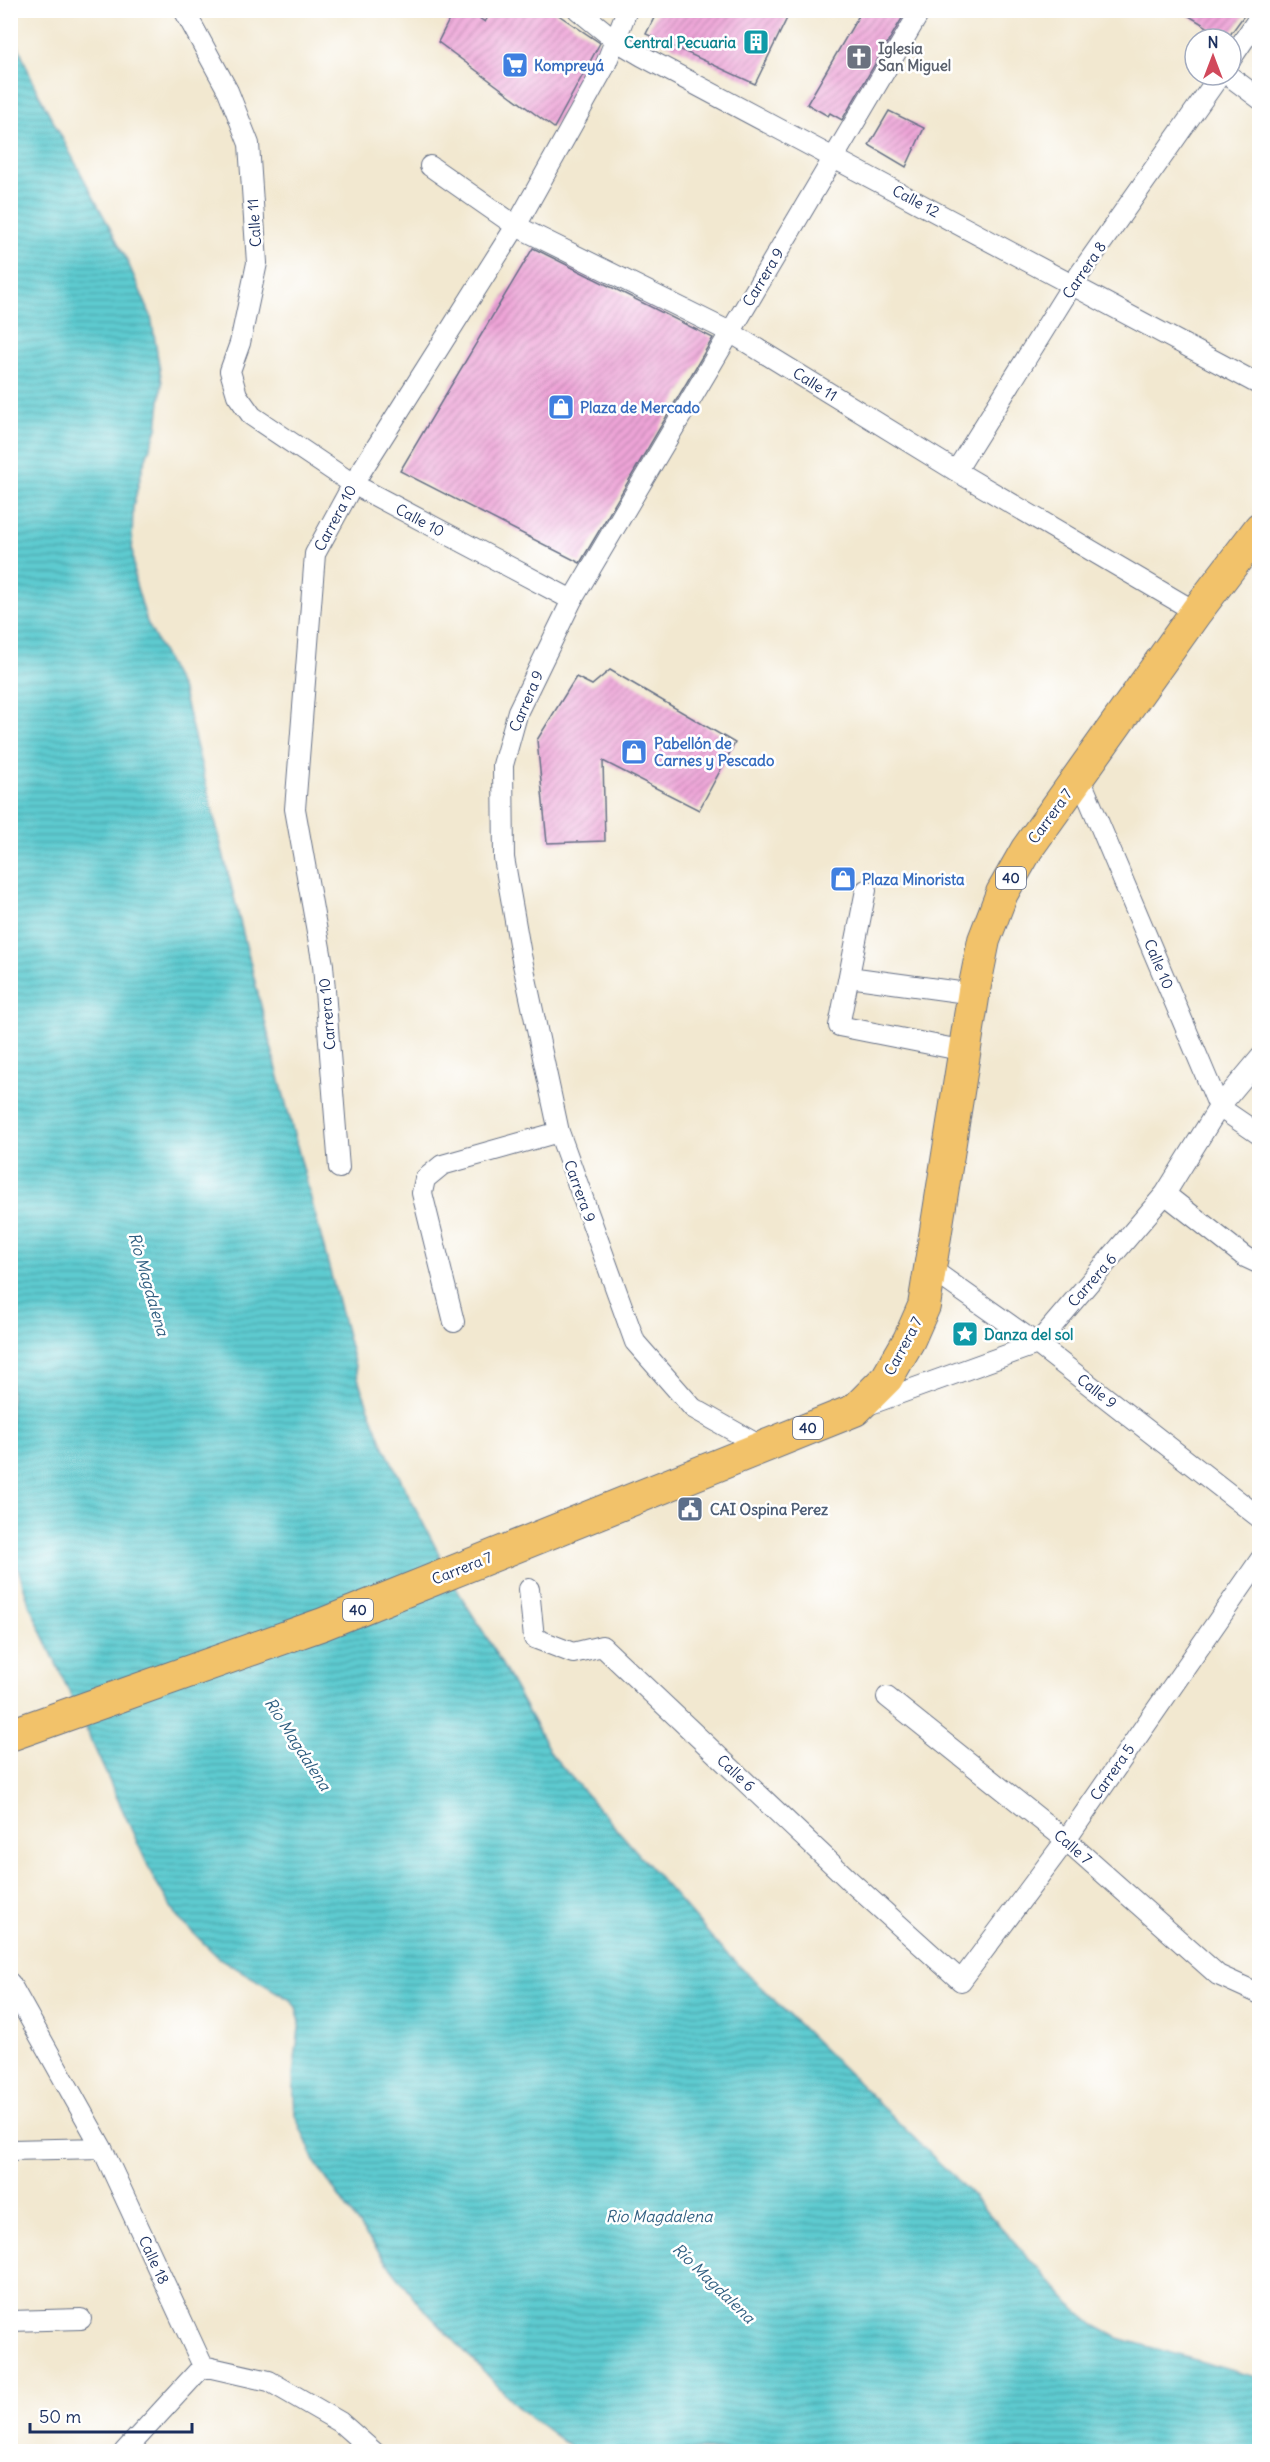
<svg xmlns="http://www.w3.org/2000/svg" width="1270" height="2462" font-family="Delius,sans-serif">
<defs>
<pattern id="water-rules" width="6" height="5" patternUnits="userSpaceOnUse" patternTransform="scale(1.5)"><rect width="6" height="5" fill="#5dcbd0"/><path d="M0 2.5h6" fill="none" stroke="#4ca5ac"/></pattern>
<pattern id="building-hatch" width="6" height="6" patternUnits="userSpaceOnUse" patternTransform="scale(1.5)"><rect width="6" height="6" fill="#eea4d7"/><path d="M-1 1l2-2M0 6l6-6M5 7l2-2" fill="none" stroke="#c086b2"/></pattern>
</defs>
<rect width="100%" height="100%" fill="#fff"/>
<filter id="ink" filterUnits="userSpaceOnUse"><feTurbulence type="fractalNoise" baseFrequency=".0167" numOctaves="2"/><feDisplacementMap in="SourceGraphic" scale="12" xChannelSelector="R" yChannelSelector="G"/><feConvolveMatrix kernelMatrix="1 2 1 2 8 2 1 2 1" color-interpolation-filters="sRGB"/></filter>
<filter id="wash" filterUnits="userSpaceOnUse"><feTurbulence type="fractalNoise" baseFrequency=".008" numOctaves="4" result="noise"/><feDisplacementMap in="SourceGraphic" scale="24" xChannelSelector="R" yChannelSelector="G"/><feGaussianBlur stdDeviation="1.35" result="paint"/><feColorMatrix in="noise" values="0 0 0 0 0 0 0 0 0 0 0 0 0 0 0 0 0 1.4 0 .05"/><feComposite in="paint" operator="in"/></filter>
<g filter="url(#wash)">
<rect width="100%" height="100%" fill="#f2e8d0"/>
<!-- water -->
<path fill="url(#water-rules)" stroke="#3c7d97" stroke-width="1.5" d="M10,25L34,85L126,258L151,316L162,383L157,429L143,466L133,507L132,544L135,581L147,622L183,692L275,1062L360,1385L384,1447L459,1593L489,1641L552,1755L720,1947L971,2194L1073,2307L1094,2325L1118,2338L1259,2378V2451H576L521,2410L419,2304L360,2227L316,2164L295,2115L293,2075L300,2021L296,2007L289,1999L219,1958L177,1917L153,1877L30,1606L11,1547Z"/>
<g id="blocks">
<!-- building -->
<path fill="url(#building-hatch)" d="M454,10H467L485,22L492,10H551L600,43L554,128L438,42Z
M658,10H791L755,84L646,34Z
M862,10H907L842,120L830,113L828,116L807,104Z
M1179,10H1248L1227,39Z
M889,111L924,128L906,167L869,145Z
M533,248L713,338L580,563L400,471Z
M610,670L735,743L699,810L603,761L605,841L547,843L537,740L576,677L592,685Z"/>
</g>
</g>
<g filter="url(#ink)">
<use href="#blocks" fill-opacity="0" stroke="#667086" stroke-width="1.5"/>
<g fill="none" stroke-linecap="round" stroke-linejoin="round">
<defs>
<path id="street" d="M184,10L228,91L249,144L257,263L240,343L230,371L237,395L252,416L353,484L572,600
M578,10L615,40L642,56L1260,385
M1231,59L1260,16
M1228,75L1260,99
M430,166L516,226L730,332L956,471L1196,612
M956,471L1072,285L1220,75
M1079,776L1219,1107L1260,1135
M866,890L839,1026L965,1051
M849,977L974,994
M339,1168L323,965L295,809L315,554L353,484L516,226L605,66L627,10
M1165,1194L1245,1257L1260,1264
M931,1269L1037,1344L1260,1518
M454,1322L422,1193L425,1179L442,1165L559,1132
M865,1406L1037,1344L1165,1194L1219,1107L1260,1058
M762,1447L693,1408L635,1342L559,1132L521,955L504,858L503,765L518,711L572,600L921,10
M529,1589L534,1638L573,1653L602,1646L849,1880L961,1981L1066,1840L1260,1560
M887,1697L1066,1840L1218,1975L1260,1994
M10,1983L102,2148L203,2366
M10,2150L102,2148
M10,2321L81,2319
M203,2366L269,2381L340,2422L374,2452
M124,2452L203,2366"/>
<path id="primary" d="M10,1735L323,1624L855,1410L887,1378L909,1340L924,1306L975,985L984,940L1002,893L1027,849L1196,612L1260,528"/>
</defs>
<!-- street casing -->
<use href="#street" stroke="#667086" stroke-width="22"/>
<!-- primary casing -->
<use href="#primary" stroke="#667086" stroke-width="34"/>
<!-- street -->
<use href="#street" stroke="#fff" stroke-width="20"/>
<!-- primary -->
<use href="#primary" stroke="#f2c26a" stroke-width="32"/>
</g>
</g>
<!-- icons -->
<defs>
<symbol id="building-square" viewBox="-11 -11 22 22"><rect x="-9" y="-9" width="18" height="18" rx="4" fill="#0f9aa8" stroke="#fff"/><path d="M-4-6H4V6H1V3H-1V6H-4ZM-2.5-4.3h1.7v1.8h-1.7ZM.8-4.3h1.7v1.8H.8ZM-2.5-1h1.7V.8h-1.7ZM.8-1h1.7V.8H.8Z" fill="#fff"/></symbol>
<symbol id="church-square" viewBox="-11 -11 22 22"><rect x="-9" y="-9" width="18" height="18" rx="4" fill="#6b7280" stroke="#fff"/><path d="M-1.2-6h2.4v3.5h3.3v2.4h-3.3V6h-2.4V-.1h-3.3v-2.4h3.3Z" fill="#fff"/></symbol>
<symbol id="supermarket-square" viewBox="-11 -11 22 22"><rect x="-9" y="-9" width="18" height="18" rx="4" fill="#3f7fe0" stroke="#fff"/><path d="M-6-5.5h2.5l.6 2H6L4.5 2H-2.5L-4.4-4H-6ZM-1.5 3.2a1.3 1.3 0 1 0 .1 0ZM3 3.2a1.3 1.3 0 1 0 .1 0Z" fill="#fff"/></symbol>
<symbol id="shop-square" viewBox="-11 -11 22 22"><rect x="-9" y="-9" width="18" height="18" rx="4" fill="#3f7fe0" stroke="#fff"/><path d="M-5-2.5h2.3a2.7 3.5 0 0 1 5.4 0H5L5.5 6h-11ZM-1.5-2.5h3a1.5 2.3 0 0 0-3 0Z" fill="#fff"/></symbol>
<symbol id="sight-square" viewBox="-11 -11 22 22"><rect x="-9" y="-9" width="18" height="18" rx="4" fill="#0f9aa8" stroke="#fff"/><path d="M0-6L1.8-2.2L6-1.7L2.9 1.2L3.7 5.4L0 3.3L-3.7 5.4L-2.9 1.2L-6-1.7L-1.8-2.2Z" fill="#fff"/></symbol>
<symbol id="civic-square" viewBox="-11 -11 22 22"><rect x="-9" y="-9" width="18" height="18" rx="4" fill="#5c6f8a" stroke="#fff"/><path d="M-.6-6.5H3V-4.5H.6V-3L4-1V1h2V6H-6V1h2V-1L-.6-3ZM-1.2 2.5V6h2.4V2.5Z" fill="#fff"/></symbol>
</defs>
<g fill-rule="evenodd">
<use href="#building-square" x="741" y="27" width="30" height="30"/>
<use href="#church-square" x="844" y="42" width="30" height="30"/>
<use href="#supermarket-square" x="500" y="50" width="30" height="30"/>
<use href="#shop-square" x="546" y="392" width="30" height="30"/>
<use href="#shop-square" x="619" y="737" width="30" height="30"/>
<use href="#shop-square" x="828" y="864" width="30" height="30"/>
<use href="#sight-square" x="950" y="1319" width="30" height="30"/>
<use href="#civic-square" x="675" y="1494" width="30" height="30"/>
</g>
<g text-anchor="middle" dominant-baseline="central" stroke-width="5" stroke-linejoin="round" paint-order="stroke">
<!-- shield labels -->
<g fill="#fff" stroke="#5f6d8e" stroke-width="1.5">
<rect x="996" y="867" width="30" height="22" rx="4.5"/>
<rect x="793" y="1417" width="30" height="22" rx="4.5"/>
<rect x="343" y="1599" width="30" height="22" rx="4.5"/>
</g>
<g font-size="14" font-weight="bold" fill="#1b2f5e">
<text x="1011" y="878">40</text>
<text x="808" y="1428">40</text>
<text x="358" y="1610">40</text>
</g>
<!-- culture labels -->
<g font-size="15" font-weight="bold" fill="#0d838f" stroke="#fff" text-anchor="end">
<text x="736" y="42">Central Pecuaria</text>
<text x="984" y="1334" text-anchor="start">Danza del sol</text>
</g>
<!-- worship labels -->
<g font-size="15" font-weight="bold" fill="#5b616d" stroke="#fff" text-anchor="start">
<text x="878" y="48">Iglesia<tspan x="878" dy="17">San Miguel</tspan></text>
</g>
<!-- shop labels -->
<g font-size="15" font-weight="bold" fill="#366cbe" stroke="#fff" text-anchor="start">
<text x="534" y="65">Kompreyá</text>
<text x="580" y="407">Plaza de Mercado</text>
<text x="654" y="743">Pabellón de<tspan x="654" dy="17">Carnes y Pescado</tspan></text>
<text x="862" y="879">Plaza Minorista</text>
</g>
<!-- street labels -->
<g font-size="15" fill="#1b2f5e" stroke="#fff">
<text transform="translate(916 201) rotate(28)">Calle 12</text>
<text transform="translate(254 223) rotate(-94)">Calle 11</text>
<text transform="translate(1084 270) rotate(-56)">Carrera 8</text>
<text transform="translate(763 277) rotate(-59)">Carrera 9</text>
<text transform="translate(815 384) rotate(32)">Calle 11</text>
<text transform="translate(335 518) rotate(-62)">Carrera 10</text>
<text transform="translate(420 520) rotate(28)">Calle 10</text>
<text transform="translate(526 701) rotate(-67)">Carrera 9</text>
<text transform="translate(1050 816) rotate(-54)">Carrera 7</text>
<text transform="translate(1159 964) rotate(67)">Calle 10</text>
<text transform="translate(327 1014) rotate(-95)">Carrera 10</text>
<text transform="translate(580 1191) rotate(70)">Carrera 9</text>
<text transform="translate(1092 1280) rotate(-49)">Carrera 6</text>
<text transform="translate(903 1346) rotate(-62)">Carrera 7</text>
<text transform="translate(1097 1391) rotate(38)">Calle 9</text>
<text transform="translate(462 1568) rotate(-22)">Carrera 7</text>
<text transform="translate(1112 1772) rotate(-55)">Carrera 5</text>
<text transform="translate(736 1773) rotate(43)">Calle 6</text>
<text transform="translate(1073 1847) rotate(41)">Calle 7</text>
<text transform="translate(154 2260) rotate(65)">Calle 18</text>
</g>
<!-- service labels -->
<g font-size="15" font-weight="bold" fill="#4e5e75" stroke="#fff" text-anchor="start">
<text x="710" y="1509">CAI Ospina Perez</text>
</g>
<!-- water labels -->
<g font-size="16" font-style="italic" fill="#2f5e80" stroke="#fff">
<text transform="translate(149 1284) rotate(74)">Río Magdalena</text>
<text transform="translate(298 1744) rotate(57)">Río Magdalena</text>
<text x="659" y="2216">Rio Magdalena</text>
<text transform="translate(714 2283) rotate(44)">Río Magdalena</text>
</g>
</g>
<!-- margin -->
<rect width="1270" height="2462" fill="none" stroke="#fff" stroke-width="36"/>
<!-- north arrow -->
<g transform="translate(1213 57)"><circle r="28" fill="#ffffff" stroke="#a4acbf" stroke-width="1.5"/>
<path d="M0-4.5L10 22L0 15L-10 22Z" fill="#d1495b"/>
<text y="-9" font-size="16" font-weight="bold" text-anchor="middle" fill="#1b2f5e">N</text>
</g>
<!-- scale -->
<path d="M30 2423v9h162v-9" fill="none" stroke="#1b2f5e" stroke-width="3"/>
<text x="39" y="2423" font-size="18" fill="#1b2f5e" stroke="#ffffff" stroke-width="4.5" paint-order="stroke">50 m</text>
</svg>
